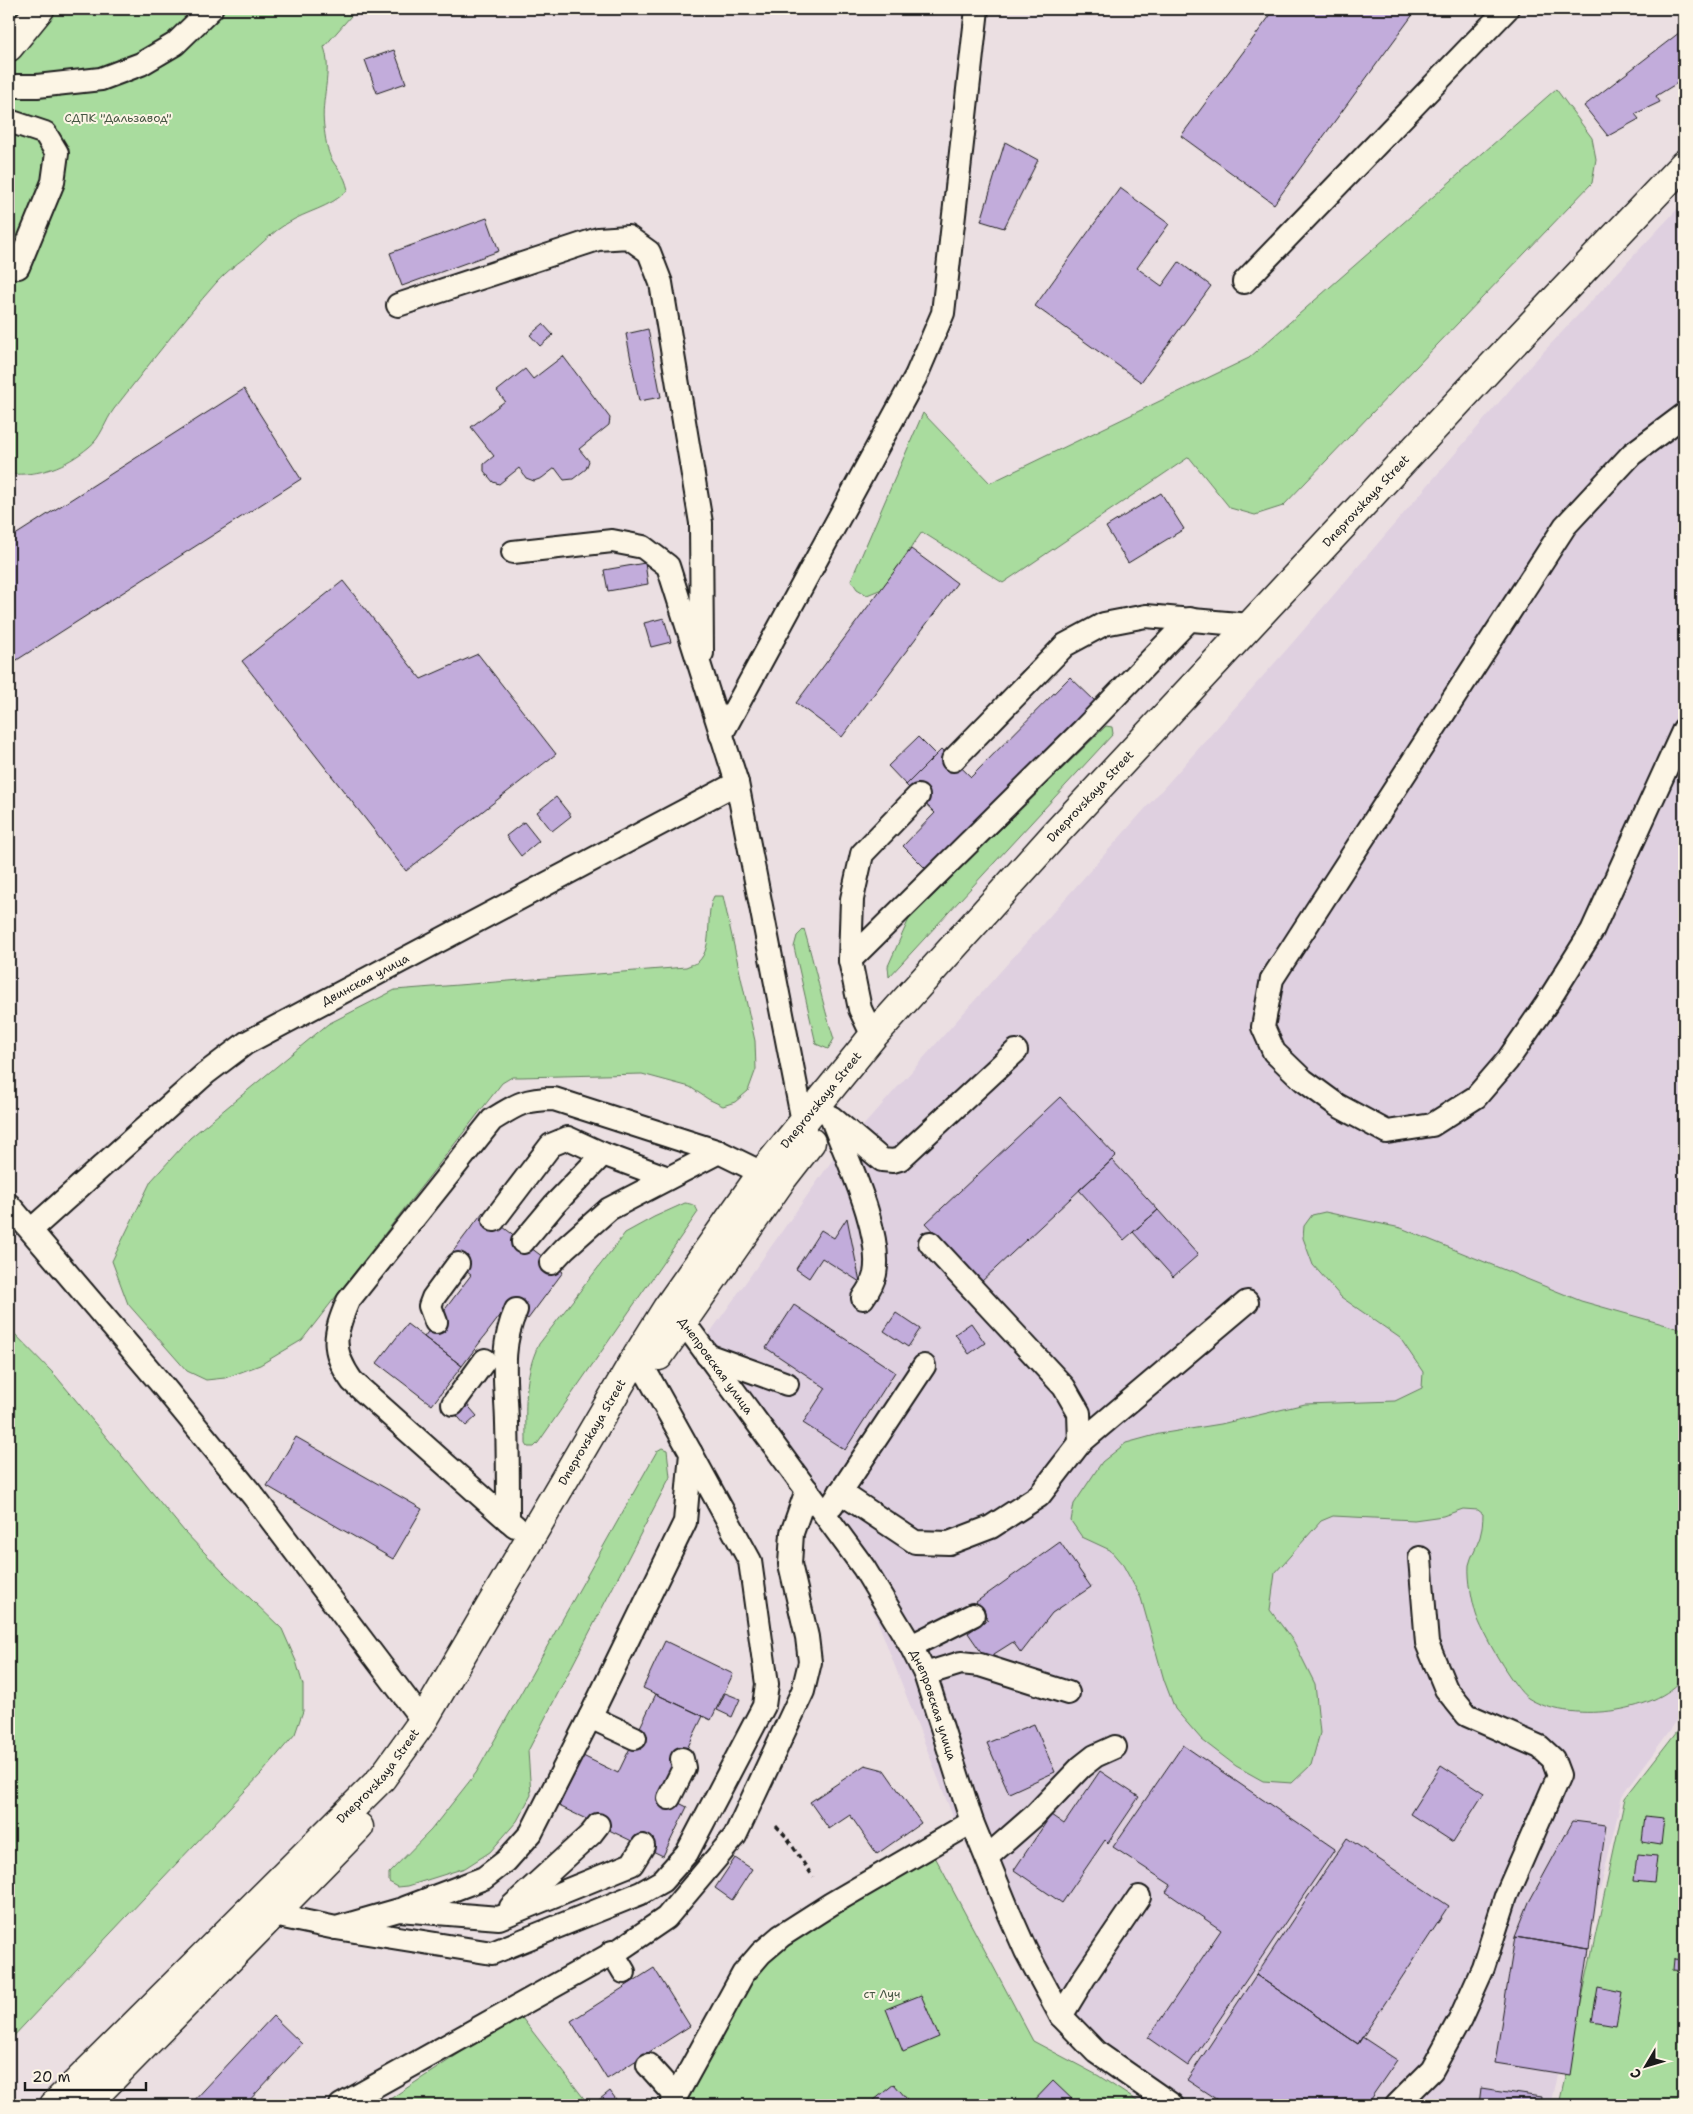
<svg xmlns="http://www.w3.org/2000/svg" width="1693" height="2114" font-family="'Shantell Sans',sans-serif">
<rect width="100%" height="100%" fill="#ebdfe2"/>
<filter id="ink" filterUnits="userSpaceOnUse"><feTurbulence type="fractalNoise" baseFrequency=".02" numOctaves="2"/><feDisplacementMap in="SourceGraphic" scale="10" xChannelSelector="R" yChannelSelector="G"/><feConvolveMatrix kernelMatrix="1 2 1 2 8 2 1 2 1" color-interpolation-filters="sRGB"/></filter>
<g filter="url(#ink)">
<!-- built -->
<path fill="#dfd0e0" d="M1684,202V1711L1622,1796L1550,2105H1193L1127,2063L1071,2010L1023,1953L955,1822L861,1578L697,1351L831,1162L1288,648L1532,364Z"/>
<!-- green -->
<path fill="#a9dc9e" stroke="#627c5d" d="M9,9H357L324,47C333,73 320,100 324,127C325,136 327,152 332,160C340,173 344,173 348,190C328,209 308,210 286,224C273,232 262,243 251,253C239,262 227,271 216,283C181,323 147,367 114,409C105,421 101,438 89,447C65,467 40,476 9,474Z
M1556,89L1592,138L1596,159L1592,183L1283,506L1255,515L1230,508L1189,457L1003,583L922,532L882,589L867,595L857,589L851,580L923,413L990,483L1249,358Z
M1106,726L1112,727L1113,734L889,977L888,966L909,919Z
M714,896H723L755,1041L756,1069L748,1091L735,1102L723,1106L708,1099L690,1087L642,1074L521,1077H512L502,1083L302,1340L260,1365L225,1378L206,1380L187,1371L128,1304L112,1261L151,1181L190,1138L328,1024L395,990L686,967C690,965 695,964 698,962C715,946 704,915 714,896Z
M804,929C815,966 822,1003 834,1039L828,1049L816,1044L794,947L797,936Z
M685,1203C692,1204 696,1205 698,1212L538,1443L534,1447H528L526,1444C526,1409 523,1376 539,1344L625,1233L654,1217Z
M1325,1212L1401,1228L1581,1301L1684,1330V1677C1655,1715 1567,1723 1528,1698C1514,1689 1481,1631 1476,1614C1472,1600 1468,1580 1469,1565C1471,1556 1477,1546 1480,1537C1482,1529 1483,1521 1483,1514L1478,1510L1463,1509L1443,1516L1414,1520L1333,1516L1321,1521L1275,1573L1270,1610L1294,1642L1315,1684L1320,1733L1311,1765L1292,1783L1263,1781L1236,1766L1202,1740L1175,1709L1164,1680L1141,1598L1123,1565L1110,1550L1082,1537L1071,1521L1074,1504L1102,1462L1126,1443L1159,1434L1221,1424L1305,1404L1395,1401L1422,1388L1423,1372L1400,1338L1341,1297L1313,1265L1303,1238L1304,1226L1312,1215Z
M9,1328L55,1375L184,1531L224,1573L282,1629L296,1661L303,1685V1711L295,1734L262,1773L9,2041Z
M662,1448L667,1450L670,1477L528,1751L531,1795L517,1821L490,1852L465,1868L408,1886L398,1887L389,1882V1873L431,1830L476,1773L657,1451Z
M1684,1722V2105H1559L1625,1798Z
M925,1838L1033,2041L1099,2076L1143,2105H660L735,1970Z
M519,2014L589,2105H381Z"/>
<!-- building -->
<path fill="#c2acdb" stroke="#1c1c1c" d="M1275,9H1417L1274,204L1181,136Z
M1684,29V68L1680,71L1684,79L1656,96L1660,102L1635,114L1639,119L1608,136L1584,106Z
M394,50L406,83L377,93L365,60Z
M1005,142L1038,160L1004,228L981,221Z
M1120,188L1169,224L1137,268L1162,286L1179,262L1211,286L1141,382L1035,306Z
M487,218L499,251L402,286L390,253Z
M543,324L553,335L540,346L530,335Z
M648,329L661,397L639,401L626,334Z
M563,356L610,418L609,425L579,449L589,461L586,469L573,479L564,480L555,468L542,478L534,481L526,478L519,468L499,484L493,482L484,471V464L494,456L471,427L505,401L497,391L525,369L533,379Z
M244,389L301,479L9,665V539Z
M1161,493L1184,529L1128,563L1106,527Z
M911,549L957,583L842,737L796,703Z
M645,563L648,584L608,591L604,570Z
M343,581L421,679L478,654L556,754L406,871L242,661Z
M664,618L671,642L651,647L644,623Z
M1070,677L1095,701L927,870L903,846L935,813L906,785L942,749L971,777Z
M918,737L936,755L906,785L888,766Z
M556,797L571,816L552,831L537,812Z
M524,822L539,841L521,856L506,836Z
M1060,1097L1116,1156L981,1282L926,1223Z
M1112,1160L1158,1210L1124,1240L1079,1190Z
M1158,1210L1198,1255L1173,1277L1133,1232Z
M483,1212L563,1272L528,1319L509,1304L462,1366L424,1337L471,1275L448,1258Z
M847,1218L860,1282L822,1258L809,1278L796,1269L821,1230L834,1238Z
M794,1305L895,1372L845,1450L803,1423L826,1388L766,1348Z
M896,1313L920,1329L908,1347L884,1331Z
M971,1323L985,1343L969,1354L955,1334Z
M407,1324L462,1366L432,1405L377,1363Z
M464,1401L477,1416L466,1426L453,1411Z
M296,1437L422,1509L393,1559L267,1486Z
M1060,1542L1091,1587L1052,1613L1021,1653L1013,1642L986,1659L968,1633L988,1619L976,1602Z
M665,1641L733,1674L711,1720L643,1688Z
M725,1693L740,1699L732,1717L717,1710Z
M656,1694L703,1716L682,1759L669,1798L687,1807L663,1856L559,1806L583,1756L618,1773Z
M1034,1724L1055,1772L1009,1793L987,1743Z
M1183,1745L1335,1849L1188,2066L1148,2038L1221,1930L1166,1892L1171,1885L1113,1847Z
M865,1765L884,1770L921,1823L877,1854L850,1815L829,1829L810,1802Z
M1441,1765L1484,1793L1453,1842L1410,1814Z
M1100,1771L1139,1797L1108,1843L1105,1840L1062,1903L1014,1870L1051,1815L1064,1824Z
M1645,1816L1664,1818L1661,1845L1642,1842Z
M1573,1821L1606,1825L1589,1949L1515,1937L1529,1902Z
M1683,1825H1684V1853H1682Z
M1347,1838L1449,1906L1358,2044L1256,1975Z
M1637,1854L1657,1856L1654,1883L1634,1881Z
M735,1858L752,1869L732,1900L715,1888Z
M1515,1937L1589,1949L1570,2075L1495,2063Z
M1674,1959L1684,1960V1971L1673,1970Z
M654,1968L690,2026L607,2079L571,2021Z
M1256,1975L1358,2044L1362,2037L1397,2060L1366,2105H1225L1187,2080Z
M1598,1987L1622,1992L1616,2025L1592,2021Z
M921,1995L939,2037L903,2052L886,2009Z
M273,2016L302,2044L245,2105L191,2104Z
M1053,2081L1076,2103L1074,2105H1030Z
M894,2084L912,2105H868Z
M1481,2088L1541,2097L1540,2105H1479Z
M610,2091L620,2105H597L595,2103Z"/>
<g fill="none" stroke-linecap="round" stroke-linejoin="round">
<defs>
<g id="lane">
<path d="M9,86H37L101,79L141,64L175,44L211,9"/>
<path d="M9,121L45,133L57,153L53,182L18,267"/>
<path d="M1244,282L1507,9"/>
<path d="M398,305L598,239L628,237L649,252L661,283L701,523L702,653"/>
<path d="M1684,415L1632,454L1565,526L1272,979L1263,1027L1274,1052L1303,1080L1337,1105L1387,1132L1432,1125L1476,1097L1507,1061L1547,1003L1592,931L1684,729"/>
<path d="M513,552L612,541L643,547L668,566L737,783L803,1122"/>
<path d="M721,735L916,376L943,313L977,9"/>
<path d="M953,760L1065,645L1104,624L1146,616L1250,625"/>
<path d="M850,960L1083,730L1190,619"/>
<path d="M873,1036L860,1009L850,960L852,899L862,854L918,796"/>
<path d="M9,1205L163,1386L254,1497L423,1721"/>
<path d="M494,1220L551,1145L568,1138L603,1154L668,1178"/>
<path id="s1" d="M31,1230L205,1074L246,1043L737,783"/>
<path d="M523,1242L554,1205L603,1154"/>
<path d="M930,1243L1064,1387L1079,1413L1080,1443"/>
<path d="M551,1263L565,1248L609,1209L719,1152L762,1173"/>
<path d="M863,1298C868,1291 873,1283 875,1274C883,1232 846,1157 831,1117L882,1160L893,1161L900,1159L1016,1051"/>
<path id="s2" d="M671,1311L682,1320L864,1568L911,1646L925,1674L972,1822L1010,1915L1026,1951L1061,2016L1096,2052L1172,2105"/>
<path d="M436,1322L430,1306L433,1298L458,1264"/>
<path d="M707,1355L787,1384"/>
<path d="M632,1364L647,1374L691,1453L685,1522L590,1717L635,1738"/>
<path d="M453,1404L485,1360"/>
<path d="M840,1492L915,1542L949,1543L991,1527L1039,1496L1080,1443L1247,1302"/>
<path d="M832,1505L924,1366"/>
<path d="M508,1520L352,1381C330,1350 334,1334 348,1301L492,1120C516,1105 524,1099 554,1099L719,1152"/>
<path d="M515,1526L508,1520C508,1488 508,1455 507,1423C506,1383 499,1348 516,1310"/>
<path d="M911,1646L973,1615"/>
<path d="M925,1674L961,1663L980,1665L1068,1693"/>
<path d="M669,1798L684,1768L682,1759"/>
<path d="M987,1857L1035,1815L1081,1767L1095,1756L1115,1747"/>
<path d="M511,1907L591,1834L598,1825"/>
<path d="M405,1908L484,1878L506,1861L531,1833L590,1717"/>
<path d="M274,1915L336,1928L399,1910L499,1918L632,1864L643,1846"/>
<path d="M336,1928L492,1953L641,1893L662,1881L687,1853L764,1706L767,1684L750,1561L691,1453"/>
<path d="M612,1952L624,1972"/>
<path d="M1061,2016L1084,1978L1139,1897"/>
<path d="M648,2065L675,2095"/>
<path d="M341,2105L622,1948L666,1918L735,1836L803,1691L810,1662L807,1637L790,1564L792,1533L807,1490"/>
<path d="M671,2105L743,1974L761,1953L781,1936L831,1904L972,1822"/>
<path d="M1397,2105L1432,2070L1460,2019L1483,1968L1506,1896L1559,1775L1553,1759L1540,1747L1467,1715L1446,1689L1427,1643L1420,1558"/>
</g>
<path id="street" d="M9,47L40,9"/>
<g id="primary">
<path d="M659,1356L783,1178L811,1142"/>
<path id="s3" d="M54,2105L382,1778L423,1721L632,1364L667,1308L762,1173L873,1036L1057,832L1490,368L1684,164"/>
<path d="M86,2105L359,1827"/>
</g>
</defs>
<!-- lane casing -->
<use href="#lane" stroke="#1c1c1c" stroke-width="26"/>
<!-- street casing -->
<use href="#street" stroke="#1c1c1c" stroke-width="31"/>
<!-- primary casing -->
<use href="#primary" stroke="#1c1c1c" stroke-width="31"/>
<!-- path -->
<path stroke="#1c1c1c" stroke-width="3" stroke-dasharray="5 4" stroke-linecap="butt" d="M776,1826L787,1838L813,1877"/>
<!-- lane -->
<use href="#lane" stroke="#fcf5e5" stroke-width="22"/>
<!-- street -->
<use href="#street" stroke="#fcf5e5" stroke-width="28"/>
<!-- primary -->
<use href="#primary" stroke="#fcf5e5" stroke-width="28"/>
</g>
</g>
<g text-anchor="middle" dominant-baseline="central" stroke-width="4" stroke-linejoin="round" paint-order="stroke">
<!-- park labels -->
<g font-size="12" fill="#465643" stroke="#fcf5e5">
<text x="118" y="118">СДПК "Дальзавод"</text>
<text x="882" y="1994">ст Луч</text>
</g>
<!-- street labels -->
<g font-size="12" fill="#1c1c1c" stroke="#fcf5e5">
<text stroke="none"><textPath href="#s3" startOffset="2082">Dneprovskaya Street</textPath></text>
<text stroke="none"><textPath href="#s3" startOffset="1678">Dneprovskaya Street</textPath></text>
<text stroke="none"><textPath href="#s1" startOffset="420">Двинская улица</textPath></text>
<text stroke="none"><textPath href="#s3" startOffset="1272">Dneprovskaya Street</textPath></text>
<text stroke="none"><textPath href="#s2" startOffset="71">Днепровская улица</textPath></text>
<text stroke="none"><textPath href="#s3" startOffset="868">Dneprovskaya Street</textPath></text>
<text stroke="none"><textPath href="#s2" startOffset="476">Днепровская улица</textPath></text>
<text stroke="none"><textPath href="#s3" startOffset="462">Dneprovskaya Street</textPath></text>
</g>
</g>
<!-- margin -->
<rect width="1693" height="2114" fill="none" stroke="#fcf5e5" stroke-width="30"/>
<rect x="15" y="15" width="1663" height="2084" fill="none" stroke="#1c1c1c" stroke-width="2" filter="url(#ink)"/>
<!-- north arrow -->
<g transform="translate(1646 2066) rotate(232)" stroke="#fcf5e5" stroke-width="4" paint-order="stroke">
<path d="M0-4L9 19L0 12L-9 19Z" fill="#1c1c1c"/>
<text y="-8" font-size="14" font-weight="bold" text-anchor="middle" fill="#1c1c1c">С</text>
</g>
<!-- scale -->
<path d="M25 2082v8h121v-8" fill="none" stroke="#1c1c1c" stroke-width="2.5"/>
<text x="32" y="2082" font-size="15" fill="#1c1c1c" stroke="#fcf5e5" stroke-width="4" paint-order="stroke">20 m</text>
</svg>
